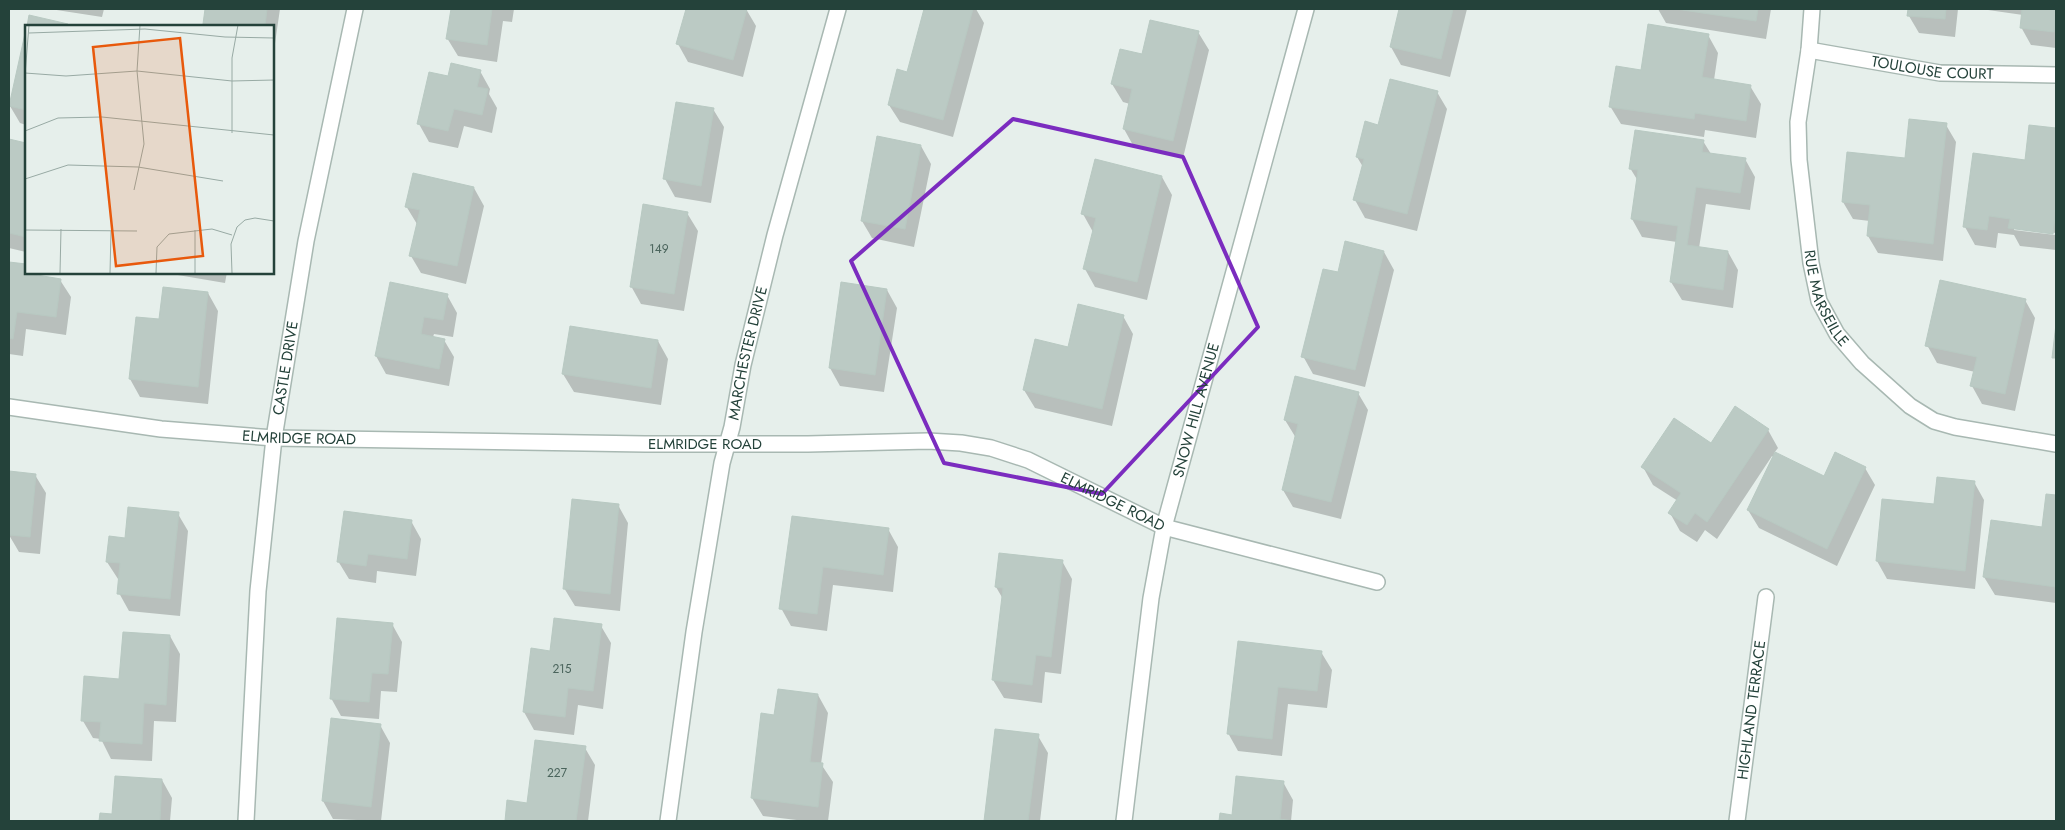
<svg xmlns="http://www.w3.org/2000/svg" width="2065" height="830" font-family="Jost,sans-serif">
<rect width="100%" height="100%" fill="#e6efeb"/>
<!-- shadow -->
<path fill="#0003" d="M50,9H104L102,17Z
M207,9H280L274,50L272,26H206L205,24Z
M452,9H514L512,22L503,21L497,62L458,56L447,38Z
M687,9H746L756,26L743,77L688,62L678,44Z
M925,9H976L984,23L953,137L900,122L889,105L908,73Z
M1400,9H1467L1450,77L1401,65L1391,47Z
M1658,9H1771L1766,39L1666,23Z
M1909,9H1958L1955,37L1919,33L1909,16Z
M1981,9H2056V48L2031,45L2021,27L2023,15Z
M1198,32L1209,50L1183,158L1134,147L1124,129L1130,104L1123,102L1112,84L1143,55Z
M26,35V125L20,123L10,106Z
M1708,35L1718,53L1714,80L1750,86L1761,104L1756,138L1705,130L1704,137L1621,124L1610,106L1642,71Z
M480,71L490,89L489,94L497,108L492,133L464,126L458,148L429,142L419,124L449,78Z
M1437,92L1447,109L1417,231L1365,218L1355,200L1363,167L1357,157L1379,126Z
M713,109L724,127L711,203L675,197L665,179Z
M1946,125L1956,142L1943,261L1878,253L1868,236L1870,221L1853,219L1843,202L1906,159Z
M2030,126L2056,130V233L2014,228V230L2056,235V250L2020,246L2014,235L1998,233L1996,248L1975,245L1965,227L2026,161Z
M9,140L26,144V252L9,248Z
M1703,141L1711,154L1745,159L1755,177L1750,210L1706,204L1699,248L1728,252L1738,270L1733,308L1682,300L1671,282L1677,242L1642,237L1632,219L1638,181L1630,168Z
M921,146L931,164L914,247L872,238L862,221Z
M1162,177L1172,195L1147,300L1095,287L1085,269L1093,232L1083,214Z
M474,188L484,206L466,284L421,273L411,256L417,224L406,206Z
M687,213L698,231L684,311L641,304L631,286Z
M1384,252L1394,270L1365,387L1313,374L1303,356L1339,274Z
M9,263L26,265V272H30L32,276L60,280L71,297L66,335L26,329L23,356L9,354Z
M160,272H227L225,283Z
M887,290L897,308L884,392L840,386L830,368Z
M208,293L218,311L208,404L140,397L130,379L137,318L160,320Z
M447,295L457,313L453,337L434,334L433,337L444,340L454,357L449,386L386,374L376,356Z
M2025,300L2035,318L2015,411L1982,404L1972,386L1975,372L1937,363L1927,345Z
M1123,316L1133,334L1112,426L1035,408L1024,390L1069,348Z
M658,341L668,359L661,405L574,392L563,374Z
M1358,393L1368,410L1341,519L1293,507L1283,490L1296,438L1285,420Z
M1768,430L1778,448L1774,453L1824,478L1865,468L1875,485L1837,566L1759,528L1748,510L1774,457L1772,456L1717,539L1705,530L1697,542L1680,531L1670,513L1678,501L1653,485L1643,467L1711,444Z
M9,472L35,475L46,493L40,554L19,552L9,535Z
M1974,482L1984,500L1975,589L1887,579L1877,561L1883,500L1935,505Z
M2048,495L2056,496V603L1995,595L1984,577L2043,528Z
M618,505L628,523L620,611L575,606L564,588Z
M178,514L188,531L180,616L129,611L119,593L120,580L118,579L107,562L126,539Z
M793,517L888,529L898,547L893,592L833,585L827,631L791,626L781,608Z
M411,521L421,539L416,576L377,571L376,583L349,579L338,561Z
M1062,561L1072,579L1061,674L1045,672L1042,703L1004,698L993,680L1003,599L996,587Z
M392,624L402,642L397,692L381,691L379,719L341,716L331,698Z
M601,626L611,643L603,709L578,705L574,735L534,730L524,712L551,652Z
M170,636L180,654L176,722L154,721L152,761L111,759L101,739L93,738L83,721Z
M1239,643L1321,652L1332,670L1327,708L1288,704L1282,756L1238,751L1228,733Z
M818,695L828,713L821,764L833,782L828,821H805L763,816L752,798L763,715L775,716Z
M380,725L390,743L381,821L333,819L323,801Z
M996,730L1038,736L1048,753L1040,821H985Z
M585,748L595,765L588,821H506L508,802L528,804Z
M162,780L172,798L170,821H101V815L113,816Z
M1283,782L1293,800L1291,821H1220L1221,815L1234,816Z"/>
<!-- building -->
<path fill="#bbcac4" stroke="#b8c9c2" d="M205,9H267L265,26H218L203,24Z
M451,9H492L487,45L446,39Z
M686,9H747L733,60L676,44Z
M924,9H973L943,120L888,105L897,69L907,72Z
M1399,9H1453L1441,59L1390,47Z
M1676,9H1758L1756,21Z
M1908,9H1946L1945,19L1907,16Z
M2022,9H2056L2054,32L2020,28Z
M29,15L68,24V26H27Z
M1150,20L1199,31L1173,141L1123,129L1132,89L1111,84L1120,49L1142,54Z
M1648,24L1709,34L1702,77L1751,85L1746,121L1695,113L1694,119L1609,107L1616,66L1641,70Z
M26,29V110L9,106Z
M451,63L481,70L477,87L488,89L482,115L454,109L448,131L417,124L429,72L448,76Z
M1390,79L1438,91L1407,214L1353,200L1364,159L1356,157L1365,121L1378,125Z
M676,102L714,108L701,186L663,179Z
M1909,119L1947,123L1933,244L1867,236L1870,205L1842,202L1847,152L1905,158Z
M2029,125L2056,128V207L2053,234L2008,228L2010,219L1989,216L1987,230L1963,227L1973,153L2025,160Z
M1635,130L1704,140L1702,152L1746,158L1740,193L1696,187L1687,245L1728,251L1723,290L1670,282L1678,226L1631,219L1638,170L1629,169Z
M877,136L921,145L905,229L861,221Z
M9,139L26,143V237L9,233Z
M1095,159L1162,176L1137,282L1083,269L1096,218L1081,214Z
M413,173L474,187L457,266L409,256L420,210L405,207Z
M643,204L688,212L674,294L630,287Z
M1345,241L1384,251L1355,370L1301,357L1323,269L1338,272Z
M9,262L26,264L25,273L61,279L56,317L17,312L13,339L9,338Z
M1940,280L2026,299L2005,394L1970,386L1977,357L1925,346Z
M390,282L448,294L443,320L424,317L421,334L445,339L439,369L375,356Z
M841,282L887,289L875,375L829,368Z
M163,287L208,292L198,387L129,379L136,317L159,319Z
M1078,304L1124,315L1102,409L1023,390L1035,339L1068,347Z
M2056,324V358H2052Z
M570,326L658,340L651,388L562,374Z
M1295,376L1359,392L1331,502L1282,490L1298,424L1284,420Z
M1735,406L1769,429L1707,522L1695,513L1687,525L1668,513L1681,493L1641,467L1674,418L1711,443Z
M1775,452L1824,476L1835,452L1866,467L1827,549L1747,510Z
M9,471L36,474L30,537L9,535Z
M1937,477L1975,481L1965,571L1876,561L1882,499L1934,504Z
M2046,494L2056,495V587L1983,577L1991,520L2042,527Z
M572,499L619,504L610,594L563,589Z
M128,507L179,512L170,599L117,594L120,563L106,562L109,536L125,538Z
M344,511L412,520L407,559L368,554L366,566L337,562Z
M792,516L889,528L883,575L823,567L817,614L779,609Z
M999,553L1063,560L1051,657L1036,655L1032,685L992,680L1003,588L995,587Z
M337,618L393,623L388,674L372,673L369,702L330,699Z
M554,618L602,624L593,691L568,688L565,717L523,712L531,648L550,651Z
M123,632L170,635L166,705L144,703L142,744L99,741L101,722L81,721L84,676L119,679Z
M1238,641L1322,651L1317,691L1278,687L1272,739L1227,734Z
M778,689L818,694L810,762L823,763L818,807L751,798L761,713L774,715Z
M331,718L381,724L371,807L322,801Z
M995,729L1039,734L1028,821H984Z
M535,740L586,746L576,821H505L507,800L527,803Z
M115,776L162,779L160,821H99L100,813L112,814Z
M1236,776L1284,781L1280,819L1294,821H1219L1220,813L1232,815Z"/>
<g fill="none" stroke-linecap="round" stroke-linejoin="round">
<defs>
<g id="minor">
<path id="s1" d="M1812,9L1809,50L1798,122L1799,160L1811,263L1819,301L1837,334L1862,363L1910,406L1934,421L1955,427L2056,444"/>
<path id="s2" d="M1809,50L1940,73L2056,75"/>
<path id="s3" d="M9,407L161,429L274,438L645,444H808L928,441L961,443L991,448L1028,460L1164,527L1377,582"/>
<path id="s4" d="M246,821L258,591L274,438L306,241L355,9"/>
<path id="s5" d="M668,821L694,632L722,463L732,427L743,365L775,235L838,9"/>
<path id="s6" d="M1124,821L1151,598L1164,527L1306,9"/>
<path id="s7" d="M1737,821L1766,597"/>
</g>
</defs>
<!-- minor casing -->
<use href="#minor" stroke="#a8b8b2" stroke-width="18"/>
<!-- minor -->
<use href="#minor" stroke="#fff" stroke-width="15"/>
</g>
<!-- marked area -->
<path fill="none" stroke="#7b2cbf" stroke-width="4" stroke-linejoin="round" d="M1013,119L1183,157L1258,327L1102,494L944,463L851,261Z"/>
<g text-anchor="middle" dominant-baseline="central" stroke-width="5" stroke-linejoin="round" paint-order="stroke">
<!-- number labels -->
<g font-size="12" fill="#4a645c">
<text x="659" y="249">149</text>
<text x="562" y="669">215</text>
<text x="557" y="773">227</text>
</g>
<!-- street labels -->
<g font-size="15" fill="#24423a" stroke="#f7fbf9">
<text stroke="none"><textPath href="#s2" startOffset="125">TOULOUSE COURT</textPath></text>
<text stroke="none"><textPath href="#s1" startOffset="294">RUE MARSEILLE</textPath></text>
<text stroke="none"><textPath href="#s5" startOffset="475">MARCHESTER DRIVE</textPath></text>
<text stroke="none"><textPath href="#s4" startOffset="455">CASTLE DRIVE</textPath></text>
<text stroke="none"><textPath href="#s6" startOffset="418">SNOW HILL AVENUE</textPath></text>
<text stroke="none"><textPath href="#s3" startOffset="292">ELMRIDGE ROAD</textPath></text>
<text stroke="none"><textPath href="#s3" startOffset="698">ELMRIDGE ROAD</textPath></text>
<text stroke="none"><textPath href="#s3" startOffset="1118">ELMRIDGE ROAD</textPath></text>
<text stroke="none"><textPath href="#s7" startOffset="112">HIGHLAND TERRACE</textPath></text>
</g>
</g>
<!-- overview -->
<g transform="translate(25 25)">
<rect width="249" height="249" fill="#e6efeb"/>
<path fill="none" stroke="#98aaa4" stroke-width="1" d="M4,8L120,4L200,12L249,13M0,48L41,51L112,46L207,56L249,55M0,50L4,0M0,106L33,93L77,92L249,110M207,108V33L213,0M0,154L43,140L113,142L198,156M109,165L119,119L112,46L115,0M0,205L112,206M35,248L36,204M85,248L86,206M131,248L132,222L144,209L187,204L207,210M170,248V205M207,248L206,219L212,202L220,195L230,193L249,196"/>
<path fill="#e8590c" fill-opacity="0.15" stroke="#e8590c" stroke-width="2.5" d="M155,13L178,231L91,241L68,22Z"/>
<rect width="249" height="249" fill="none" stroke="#24423a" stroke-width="2.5"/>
</g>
<!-- border -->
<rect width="2065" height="830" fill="none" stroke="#24423a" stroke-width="20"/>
</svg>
